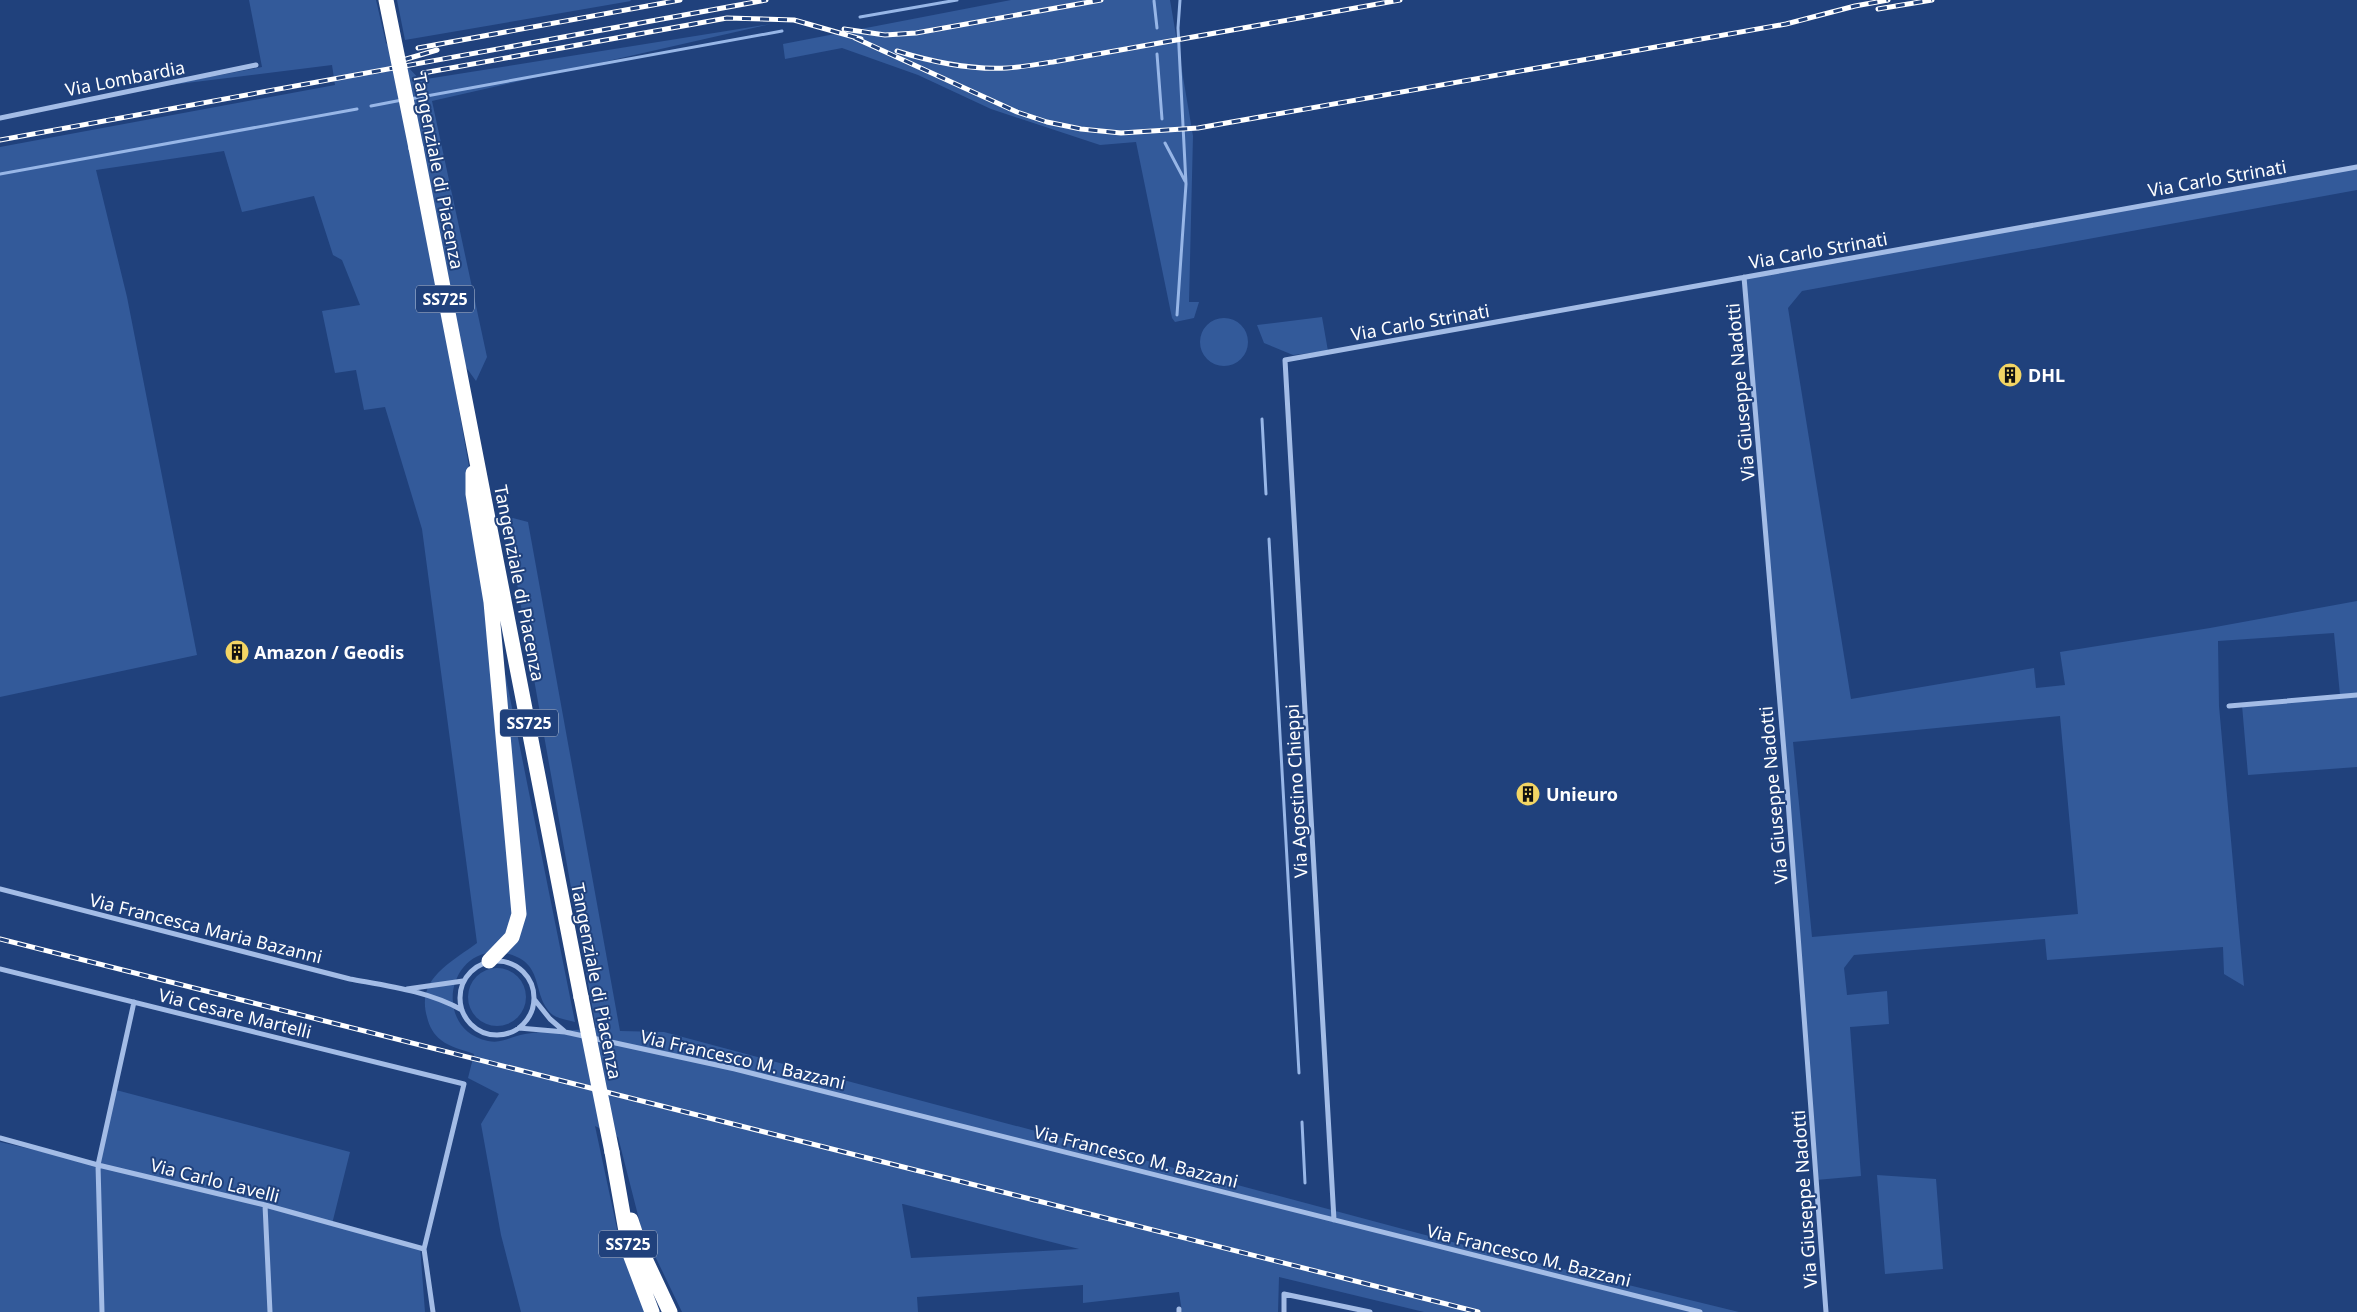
<svg xmlns="http://www.w3.org/2000/svg" width="2357" height="1312" font-family="'Noto Sans',sans-serif">
<rect width="100%" height="100%" fill="#20417c"/>
<!-- green -->
<path fill="#335a9a" fill-rule="evenodd" d="M249,0H376L386,43L420,80L771,24L432,101L487,357L476,381L447,341L505,673L575,1022C568,1020 559,1019 553,1015C531,997 546,964 509,954C448,939 430,1029 488,1041C503,1044 511,1036 525,1034C548,1030 573,1031 596,1028L505,516L528,522L620,1031L664,1032L1444,1240L1739,1312H1424L1279,1277L1278,1312H1182L1179,1292L1083,1303V1285L917,1297L918,1312H682L641,1227L618,1137L595,1126L622,1252L647,1312H521L501,1235L481,1124L499,1094L468,1078L474,1054C464,1050 449,1047 441,1040C434,1035 429,1026 427,1017C416,979 450,963 477,943L422,529L385,407L364,410L356,370L335,373L322,311L360,305L342,260L333,255L314,196L242,212L224,151L96,170L127,297L197,655L0,697V147L335,85L332,65L162,86L262,67ZM902,1204H903L1079,1249L911,1258Z
M397,0H630L631,1L405,40Z
M1011,0H1170L1193,136L1189,302H1199L1194,318L1175,322L1172,318L1136,142L1100,145L991,109L918,75L842,48L785,59L783,44Z
M2357,166V190L1802,291L1788,308L1851,699L2034,668L2036,688L2065,685L2060,652L2210,628L2357,601V767L2248,775L2242,705L2340,695L2334,633L2218,641L2219,706L2244,986L2224,974L2223,947L2047,960L2045,939L1854,955L1844,968L1847,995L1887,991L1889,1024L1850,1027L1861,1176L1816,1180L1743,276ZM2060,716L2078,914L1812,937L1793,742Z
M1322,317L1328,351L1293,355L1264,343L1257,325Z
M1200 342a24 24 0 1 1 48 0a24 24 0 1 1-48 0Z
M468 997a29 29 0 1 1 58 0a29 29 0 1 1-58 0Z
M116,1090L350,1152L332,1224L420,1246L425,1312H0V1142L100,1165Z
M1877,1175L1936,1179L1943,1269L1885,1274Z"/>
<g fill="none" stroke-linecap="round" stroke-linejoin="round">
<!-- stream -->
<path stroke="#97b6e7" stroke-width="3" d="M1154,1L1157,28
M860,17L957,0
M1157,54L1162,119
M410,99L782,31
M371,106L402,100
M1165,143L1185,181
M0,174L357,109
M1177,315L1186,184L1178,28L1180,0
M1262,419L1266,494
M1269,539L1299,1073
M1302,1122L1305,1183"/>
<!-- street -->
<path stroke="#a3bce6" stroke-width="5" d="M0,118L256,65
M1744,277L1787,787L1826,1312
M2229,706L2357,695
M0,889L350,979C388,986 428,991 462,1010
M460 998a37 37 0 1 1 74 0a37 37 0 1 1-74 0Z
M0,969L464,1084L424,1249L433,1312
M407,989L463,981
M534,999L550,1019L564,1031
M519,1028L565,1032L735,1069L1700,1312
M0,1138L98,1165L265,1205L424,1249
M265,1205L270,1312
M1334,1220L1285,360L2357,167
M1179,1309V1312
M102,1312L98,1165L134,1002
M1284,1312V1294L1370,1312"/>
<!-- highway -->
<path stroke="#fff" stroke-width="15" d="M416,148L581,997
M473,473V494L491,602L519,914L512,937L489,961
M612,1152L630,1254L652,1312
M631,1220L641,1250L670,1312"/>
<defs>
<path id="rail" d="M1878,9L1932,0
M844,29L885,35L916,33L1101,0
M855,38L1017,112L1047,122L1081,129L1121,133L1198,128L1786,24L1855,6L1888,0
M418,48L680,0
M897,51C932,62 969,70 1007,68C1023,67 1038,64 1053,62L1400,0
M403,60L437,50
M423,73L727,18L794,20L861,39
M0,140L766,0
M0,939L1478,1312"/>
</defs>
<!-- rail casing -->
<use href="#rail" stroke="#fff" stroke-width="5"/>
<!-- rail -->
<use href="#rail" stroke="#20417c" stroke-width="3" stroke-dasharray="9" stroke-linecap="butt"/>
<!-- highway-bridge -->
<path stroke="#fff" stroke-width="15" d="M386,0L416,148
M581,997L612,1152"/>
</g>
<!-- icons -->
<defs>
<symbol id="building-disc" viewBox="-11 -11 22 22"><circle r="9.5" fill="#f3d564" stroke="#20417c"/><path d="M-4-6H4V6H1V3H-1V6H-4ZM-2.5-4.3h1.7v1.8h-1.7ZM.8-4.3h1.7v1.8H.8ZM-2.5-1h1.7V.8h-1.7ZM.8-1h1.7V.8H.8Z" fill="#111"/></symbol>
</defs>
<g fill-rule="evenodd">
<use href="#building-disc" x="1996" y="361" width="28" height="28"/>
<use href="#building-disc" x="223" y="638" width="28" height="28"/>
<use href="#building-disc" x="1514" y="780" width="28" height="28"/>
</g>
<g text-anchor="middle" dominant-baseline="central" stroke-width="4" stroke-linejoin="round" paint-order="stroke">
<!-- shield labels -->
<g fill="#20417c" stroke="#bcc6d8" stroke-width="1">
<rect x="416" y="285.5" width="58" height="27" rx="4"/>
<rect x="500" y="709.5" width="58" height="27" rx="4"/>
<rect x="599" y="1230.5" width="58" height="27" rx="4"/>
</g>
<g font-size="16" font-weight="bold" fill="#fff">
<text x="445" y="299">SS725</text>
<text x="529" y="723">SS725</text>
<text x="628" y="1244">SS725</text>
</g>
<!-- street labels -->
<g font-size="18" fill="#fff" stroke="#20417c">
<text transform="translate(125 78) rotate(-11)">Via Lombardia</text>
<text transform="translate(439 171) rotate(79)">Tangenziale di Piacenza</text>
<text transform="translate(2217 178) rotate(-10)">Via Carlo Strinati</text>
<text transform="translate(1818 250) rotate(-10)">Via Carlo Strinati</text>
<text transform="translate(1420 322) rotate(-10)">Via Carlo Strinati</text>
<text transform="translate(1740 392) rotate(-95)">Via Giuseppe Nadotti</text>
<text transform="translate(520 583) rotate(79)">Tangenziale di Piacenza</text>
<text transform="translate(1296 791) rotate(-93)">Via Agostino Chieppi</text>
<text transform="translate(1773 795) rotate(-95)">Via Giuseppe Nadotti</text>
<text transform="translate(206 928) rotate(14)">Via Francesca Maria Bazanni</text>
<text transform="translate(597 981) rotate(79)">Tangenziale di Piacenza</text>
<text transform="translate(235 1013) rotate(14)">Via Cesare Martelli</text>
<text transform="translate(743 1059) rotate(13)">Via Francesco M. Bazzani</text>
<text transform="translate(1136 1156) rotate(14)">Via Francesco M. Bazzani</text>
<text transform="translate(215 1180) rotate(14)">Via Carlo Lavelli</text>
<text transform="translate(1804 1199) rotate(-94)">Via Giuseppe Nadotti</text>
<text transform="translate(1529 1255) rotate(14)">Via Francesco M. Bazzani</text>
</g>
<!-- poi labels -->
<g font-size="18" font-weight="bold" fill="#fff" stroke="#20417c" text-anchor="start">
<text x="2028" y="375">DHL</text>
<text x="254" y="652">Amazon / Geodis</text>
<text x="1546" y="794">Unieuro</text>
</g>
</g>
</svg>
